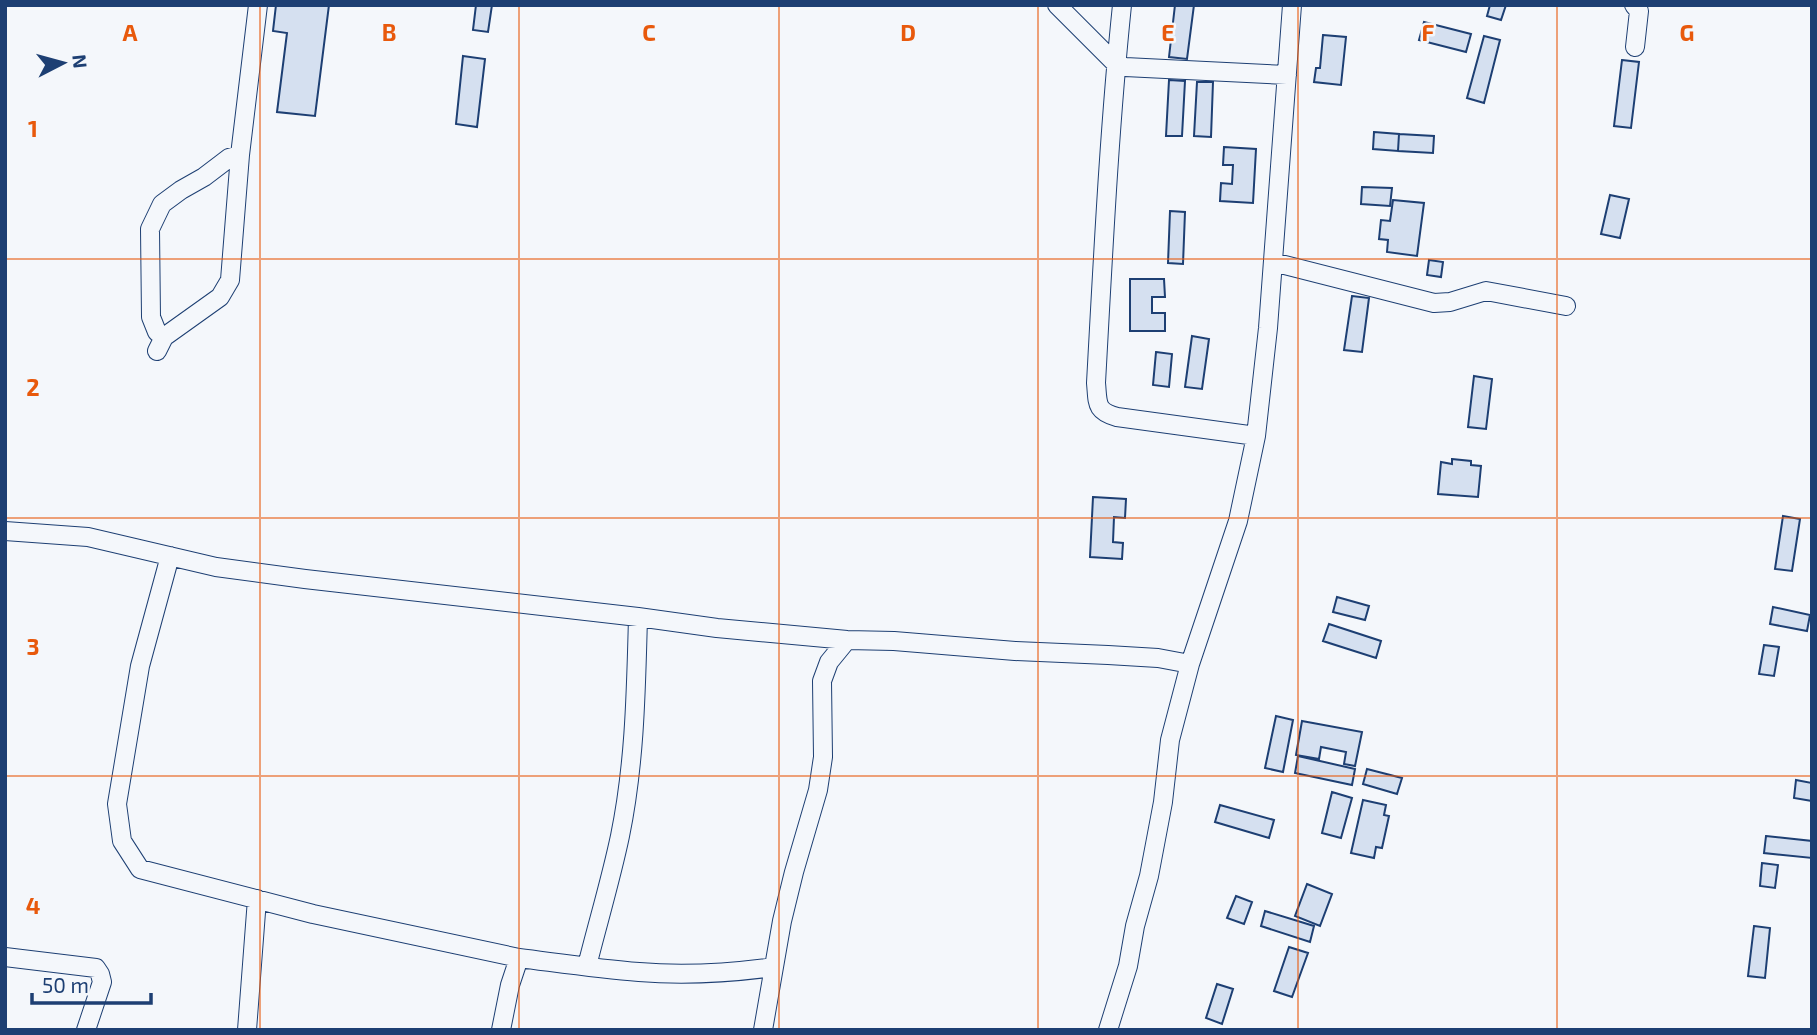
<svg xmlns="http://www.w3.org/2000/svg" width="1817" height="1035" font-family="'Exo 2',sans-serif">
<rect width="100%" height="100%" fill="#f4f7fb"/>
<!-- building -->
<path fill="#d5e0f0" stroke="#1d3f73" stroke-width="2" d="M276,5H329L315,116L277,112L287,33L273,31Z
M476,5H492L488,32L473,30Z
M1175,5H1194L1187,59L1169,57Z
M1490,5H1506L1501,20L1487,16Z
M1424,22L1471,34L1466,52L1419,40Z
M1323,35L1346,37L1341,85L1314,82L1316,68H1320Z
M1484,36L1500,40L1484,103L1467,98Z
M463,56L485,59L477,127L456,124Z
M1622,60L1639,62L1631,128L1614,126Z
M1169,80L1185,81L1182,136H1166Z
M1197,82H1213L1211,137L1194,136Z
M1374,132L1399,134L1398,151L1373,149Z
M1399,134L1434,136L1433,153L1398,151Z
M1224,147L1256,149L1253,203L1220,201L1221,183L1232,184L1233,165H1223Z
M1362,187L1392,188L1390,206L1361,204Z
M1610,195L1629,199L1620,238L1601,234Z
M1393,200L1424,203L1417,256L1387,252L1388,240L1379,239L1381,220L1390,221Z
M1170,211L1185,212L1183,264L1168,263Z
M1429,260L1443,262L1441,277L1427,275Z
M1130,279H1164L1165,297H1152V313H1165V331H1130Z
M1352,296L1369,298L1362,352L1344,350Z
M1192,336L1209,339L1202,389L1185,387Z
M1156,352L1172,354L1169,387L1153,385Z
M1474,376L1492,379L1486,429L1468,427Z
M1452,459L1471,461V465L1481,466L1478,497L1438,494L1441,462L1452,464Z
M1093,497L1126,499L1125,518L1114,517L1113,542L1123,543L1122,559L1090,557Z
M1783,516L1800,519L1792,571L1775,569Z
M1337,597L1369,606L1365,620L1333,612Z
M1773,607L1810,615L1807,631L1770,624Z
M1329,624L1381,641L1376,658L1323,641Z
M1764,645L1779,647L1774,676L1759,674Z
M1276,716L1293,720L1283,772L1265,768Z
M1302,721L1362,732L1355,766L1344,764L1346,752L1321,747L1319,759L1296,755Z
M1298,756L1355,769L1352,785L1295,773Z
M1367,769L1402,778L1397,794L1363,784Z
M1796,780L1812,783V801L1794,798Z
M1332,792L1352,798L1341,838L1322,833Z
M1363,800L1386,805L1384,815L1389,816L1382,848L1376,847L1374,858L1351,853Z
M1220,805L1274,820L1269,838L1215,822Z
M1766,836L1812,841V858L1764,853Z
M1762,863L1778,865L1775,888L1760,886Z
M1307,884L1332,894L1320,926L1295,916Z
M1236,896L1252,902L1244,924L1227,918Z
M1265,911L1314,926L1310,942L1261,926Z
M1754,926L1770,928L1765,978L1748,976Z
M1289,947L1308,953L1292,997L1274,991Z
M1217,984L1233,989L1222,1024L1206,1018Z"/>
<g fill="none" stroke-linecap="round" stroke-linejoin="round">
<defs>
<path id="minor" d="M1057,5L1116,64L1125,67L1287,75
M1122,5C1109,131 1103,257 1096,383C1098,403 1095,411 1117,417L1256,436
M1634,5L1639,11L1635,47
M1273,262L1434,303L1450,302L1486,291L1566,306
M164,337L157,332L151,317L150,229L162,204L181,190L204,177L229,158L240,155
M157,351L164,337L220,297L230,280L240,155L258,5
M5,531L88,537L216,567L305,579L638,617L717,628L847,640L894,641L1015,651L1108,655L1158,658L1190,664L1238,521L1256,436L1268,328L1292,5
M170,556L140,666L117,804L122,841L140,869L313,914L519,958
M5,957L96,968L100,974L102,982L86,1030
M587,966C598,922 611,879 620,836C635,763 636,690 638,617
M247,1030L257,899
M501,1030L510,985L519,958C559,963 599,969 639,972C684,976 730,973 774,967
M763,1030L782,921L794,872L818,790L823,757L822,681L829,662L847,640
M1108,1030L1128,966L1135,926L1149,876L1163,802L1170,740L1190,664"/>
</defs>
<!-- minor casing -->
<use href="#minor" stroke="#1d3f73" stroke-width="20"/>
<!-- minor -->
<use href="#minor" stroke="#f4f7fb" stroke-width="18"/>
</g>
<!-- grid -->
<path fill="none" stroke="#e8590c" stroke-width="2" stroke-opacity="0.55" d="M260,5V1030M519,5V1030M779,5V1030M1038,5V1030M1298,5V1030M1557,5V1030M5,259H1812M5,518H1812M5,776H1812"/>
<g font-size="23" text-anchor="middle" font-weight="bold" fill="#e8590c" stroke="#f4f7fb" stroke-width="5" stroke-linejoin="round" paint-order="stroke">
<text x="130" y="41">A</text>
<text x="389" y="41">B</text>
<text x="649" y="41">C</text>
<text x="908" y="41">D</text>
<text x="1168" y="41">E</text>
<text x="1428" y="41">F</text>
<text x="1687" y="41">G</text>
<text x="33" y="137">1</text>
<text x="33" y="396">2</text>
<text x="33" y="655">3</text>
<text x="33" y="914">4</text>
</g>
<!-- border -->
<rect width="1817" height="1035" fill="none" stroke="#1d3f73" stroke-width="14"/>
<!-- north arrow -->
<g transform="translate(63 63) rotate(84)" stroke="#f4f7fb" stroke-width="5" paint-order="stroke">
<path d="M0-5L12 26L0 18L-12 26Z" fill="#1d3f73"/>
<text y="-10" font-size="19" font-weight="bold" text-anchor="middle" fill="#1d3f73">N</text>
</g>
<!-- scale -->
<path d="M32 993v10h119v-10" fill="none" stroke="#1d3f73" stroke-width="3.5"/>
<text x="42" y="993" font-size="21" fill="#1d3f73" stroke="#f4f7fb" stroke-width="5" paint-order="stroke">50 m</text>
</svg>
